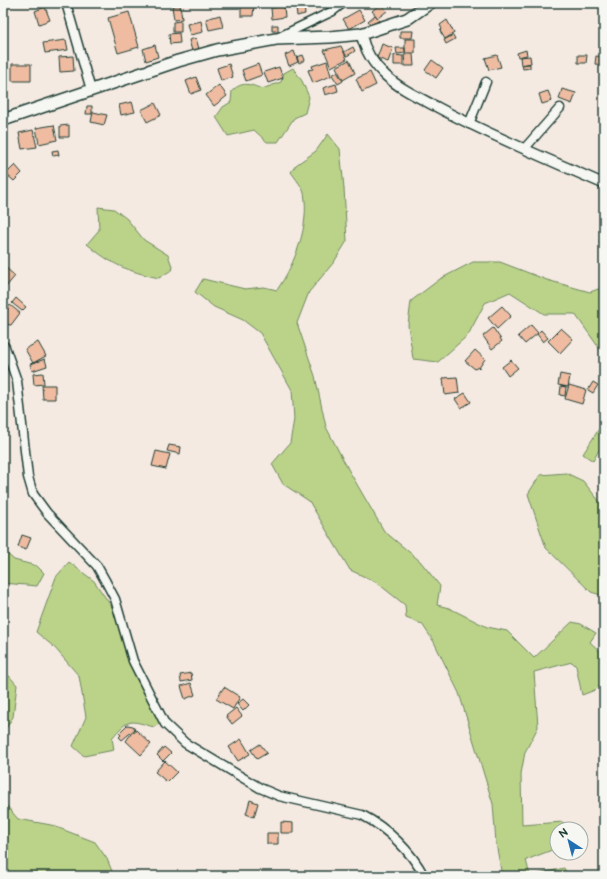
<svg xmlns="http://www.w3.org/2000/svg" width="607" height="879" font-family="'Balsamiq Sans',sans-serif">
<rect width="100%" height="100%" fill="#f5eae2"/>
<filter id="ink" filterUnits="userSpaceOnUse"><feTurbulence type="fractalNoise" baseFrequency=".025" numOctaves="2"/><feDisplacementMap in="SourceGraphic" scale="8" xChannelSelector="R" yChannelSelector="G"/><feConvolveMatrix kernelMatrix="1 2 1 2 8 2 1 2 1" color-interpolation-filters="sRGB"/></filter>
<g filter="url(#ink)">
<!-- green -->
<path fill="#bbd389" stroke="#6d885e" d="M293,68L302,81L309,97L305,113L294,118L278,142H267L254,130L228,136L216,117L223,107L231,102L232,91C242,81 250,84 262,89L281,82L284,73Z
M328,134L340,149L344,188L347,241L334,262L309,292L297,323L315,376L326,427L348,469L384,531L420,561L440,586L437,605L449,608L487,627L507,631L534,658L572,622L581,624L596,633L590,642L604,655V682L595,690L582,695L576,666L572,662L534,672L538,727L525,752L521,774L522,825L563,822L565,829H557V848L526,860L530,876L564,868L568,876H502L496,843L493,804L459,693L434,642L422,624L406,618L405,605L376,582L350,570L309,501L283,484L272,464L290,443L294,419L292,390L260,333L243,320L214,307L195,292L203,279L245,289L264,287L277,290C295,264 310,225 304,193C302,186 295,178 291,172L296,165L316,151Z
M98,207L114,209L127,219L144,240L168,255L173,269L159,278C127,271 112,265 87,244L99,230Z
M473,262H500L547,280L590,292L604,287V355L575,314H544L510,292L485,303L468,335L438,362L413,359L408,325L411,301L440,279Z
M604,421V446L599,450L593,461L583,454Z
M566,473L583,481L604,507V596L591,592L546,548L528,494L540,475Z
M3,550L14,560L37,566L44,573L37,586L3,583Z
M69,562L94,581L118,616L126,656L147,688L164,721L154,727C129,720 129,718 112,738L114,750L84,756L73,746L86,717L79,676L54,647L36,632L56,577Z
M3,669L17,685L13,717L3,733Z
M3,792L5,804L18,819L51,825L95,842L107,859L114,876H3Z"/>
<!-- building -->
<path fill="#efbca1" stroke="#1f3d34" d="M241,4L254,5L253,16H241Z
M381,4L387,11L378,18L372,11Z
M180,5L182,19L174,20L172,6Z
M304,6L305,14L297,16L296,8Z
M45,7L50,20L39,24L35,11Z
M284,7L285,17L272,19L271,8Z
M359,10L365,20L349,29L343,19Z
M129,12L139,47L118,53L108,18Z
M220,15L223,27L209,30L206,19Z
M375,15L379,20L372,26L368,21Z
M447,20L454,33L445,39L440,31L442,29L440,25Z
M181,21V32H173V22Z
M201,21L203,32L190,35L187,24Z
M272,25H278V31H272Z
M400,31H413L412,38H400Z
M179,33L180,43L170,44L169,34Z
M453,35L455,39L446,44L444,40Z
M196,38L199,49L192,51L189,40Z
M405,39H415V53H405Z
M66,40L68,50L45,53L43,43Z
M382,44L393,48L388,62L377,58Z
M155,45L158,57L146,61L143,49Z
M341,46L347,59L331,67L324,50Z
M353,47L355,51L347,56L344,52Z
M396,48H405V53L397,54Z
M526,50L527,55L518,57L517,53Z
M294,51L298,62L289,66L285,55Z
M413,54L414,66H405L404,55Z
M303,55L305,60L299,63L297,57Z
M394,55L403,56V65H394Z
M497,55L501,67L489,70L485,58Z
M578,55H587L586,63H578Z
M73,56L74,71L60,72L59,57Z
M530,56L531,63L521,65L520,57Z
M596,56L604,57L603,65L595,64Z
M349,60L355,73L343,80L336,67Z
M432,60L443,68L436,78L425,70Z
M327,61L331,76L313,83L308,70L313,69L312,66Z
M12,64H31V81H12Z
M229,64L233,77L221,81L217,68Z
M258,64L262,75L246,81L242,70Z
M530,64V68L523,69L522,65Z
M279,67L283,78L268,83L264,72Z
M337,72L343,81L338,84L332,75Z
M370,72L376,85L362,92L356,79Z
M196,77L201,90L191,94L186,81Z
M336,84L338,91L325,95L323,88Z
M219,85L227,96L214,106L206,95Z
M562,89L576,93L572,104L559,99Z
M548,91L552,101L542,104L539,94Z
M132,102L135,112L121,115L119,105Z
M155,103L161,115L147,122L141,110Z
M87,106H92V114H86Z
M93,112L107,115L104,125L91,122Z
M54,125L57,140L39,144L36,128Z
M69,125V137H60V126Z
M33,130L37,147L22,149L19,133Z
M58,150L59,155L53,156L52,151Z
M15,165L22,173L14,181L6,174Z
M603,231L604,232V245L599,243Z
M4,266L15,276L5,288L3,286Z
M16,298L26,307L22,311L12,303Z
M10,305L20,313L11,325L3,324V315Z
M502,306L511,316L497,329L488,318Z
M531,325L538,333L525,344L518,336Z
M493,328L502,341L492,349L483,336Z
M561,328L573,339L560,353L548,341Z
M541,330L548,338L543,342L537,334Z
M38,342L46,356L33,363L25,349Z
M475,350L485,359L479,368L478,367L475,369L465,361Z
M45,359L47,366L32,371L30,364Z
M511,360L518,368L508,376L502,367Z
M43,373L44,384L34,385L33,374Z
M560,374L570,376L568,387L558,385Z
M457,377L459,393L445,395L443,378Z
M593,382L598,385L593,393L588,390Z
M42,385H55V399H43Z
M569,385L586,390L582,404L565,399Z
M561,386L566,387L565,396L560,395Z
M465,393L471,402L461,408L455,399Z
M169,445L181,447L180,454L167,451Z
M156,451L170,454L166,469L152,466Z
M22,535L31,538L26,550L18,547Z
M191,673L192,680L181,682L180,675Z
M191,683L195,695L185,699L181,686Z
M224,687L240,697L233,709L216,699Z
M243,699L249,705L243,711L237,704Z
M236,708L242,716L232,724L226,716Z
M127,725L133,726L135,729L122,740L119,737L121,735L119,733Z
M136,730L151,744L141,755L126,741L133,731L134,733Z
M241,739L250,754L238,761L229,747Z
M260,744L267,753L257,759L251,750Z
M164,747L171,753L163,761L157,755Z
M165,761L177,772L167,782L155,772Z
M250,800L258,803L254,817L246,814Z
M281,822L293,823V833H281Z
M267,833H278V844H267Z"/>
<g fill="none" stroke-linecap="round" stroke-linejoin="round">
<defs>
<path id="minor" d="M66,3L91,90
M279,37L333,11L343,3
M469,124L486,82
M525,148L560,108
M3,345L5,347L17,381L28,477L33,494L47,513L97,566L106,582L115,599L133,661L165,724L185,743L260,788L279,796L362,815C387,828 411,851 424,876"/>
<path id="tertiary" d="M361,34C365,51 373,64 385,75C400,89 420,98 437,107C491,136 548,159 604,184"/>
<path id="secondary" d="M3,120L178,61L217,50L276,39L330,37L361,34L407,19L430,3"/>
</defs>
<!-- minor casing -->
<use href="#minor" stroke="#1f3d34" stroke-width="11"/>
<!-- tertiary casing -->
<use href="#tertiary" stroke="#1f3d34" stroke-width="12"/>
<!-- secondary casing -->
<use href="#secondary" stroke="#1f3d34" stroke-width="14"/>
<!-- minor -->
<use href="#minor" stroke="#f6f6f2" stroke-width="8"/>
<!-- tertiary -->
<use href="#tertiary" stroke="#f6f6f2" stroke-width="9"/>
<!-- secondary -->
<use href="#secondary" stroke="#f6f6f2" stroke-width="11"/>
</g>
</g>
<!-- margin -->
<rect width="607" height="879" fill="none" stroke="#f6f6f2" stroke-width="16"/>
<rect x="8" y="8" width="591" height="863" fill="none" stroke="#1f3d34" stroke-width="1.5" filter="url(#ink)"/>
<!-- north arrow -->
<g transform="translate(569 841) rotate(324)"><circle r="19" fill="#f6f6f2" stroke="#a0aca6"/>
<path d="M0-3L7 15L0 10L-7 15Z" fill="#1f6fb2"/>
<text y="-6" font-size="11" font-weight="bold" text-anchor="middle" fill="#1f3d34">N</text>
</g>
</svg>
